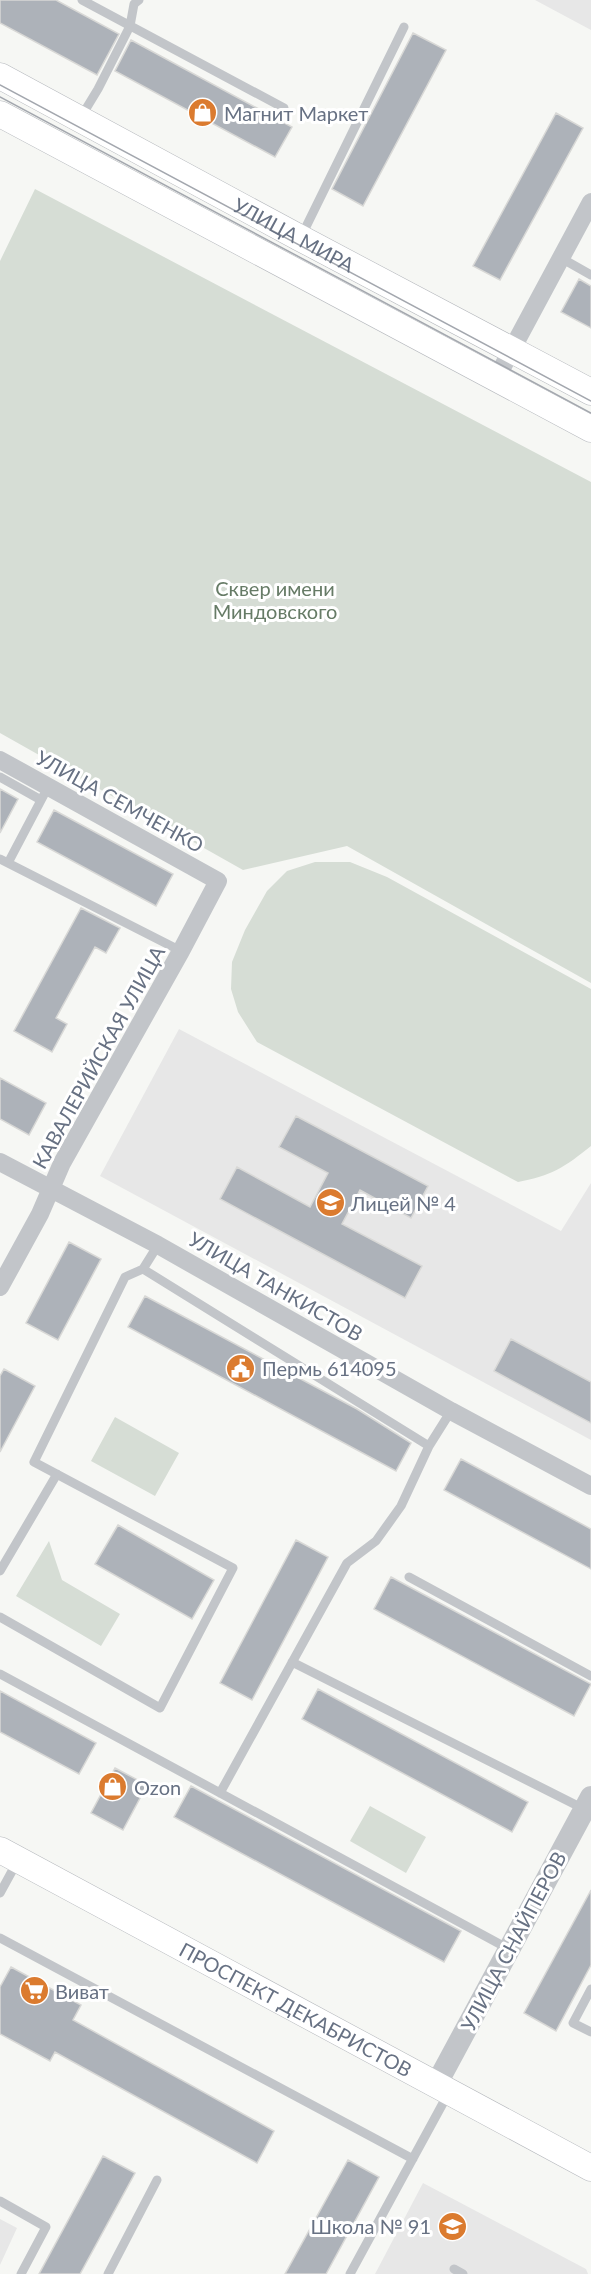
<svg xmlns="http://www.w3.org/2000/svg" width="591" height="2274" font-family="Lato,sans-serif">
<rect width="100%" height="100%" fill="#f6f7f4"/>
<!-- built -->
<path fill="#e7e7e7" d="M535,0H591V30Z
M179,1029L561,1231L591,1183V1440L100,1176Z
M423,2183L586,2269L588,2274H375Z
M0,2219L17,2228L0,2265Z"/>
<!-- green -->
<path fill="#d6ddd5" d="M35,189L591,482V983L347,846L243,870L0,733V261Z
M315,862H350L387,877L591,989V1146C565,1167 551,1176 518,1182L257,1042L238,1012L231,989L232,962L245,930L267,891L287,871Z
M115,1417L179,1453L155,1496L91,1461Z
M49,1541L62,1580L120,1614L101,1646L16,1596Z
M370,1806L426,1837L406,1873L350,1841Z"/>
<!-- building -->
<path fill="#adb2b9" stroke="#d8d8d6" stroke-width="1.5" d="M0,0H56L119,34L97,75L0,23Z
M413,33L446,50L363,206L332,189Z
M131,40L292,127L275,157L115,71Z
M556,113L583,128L500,280L473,266Z
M579,279L591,286V328L561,312Z
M0,789L18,799L0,833Z
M54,810L173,874L156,906L37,842Z
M81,908L120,928L106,953L95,947L56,1018L67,1024L52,1052L14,1031Z
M0,1078L46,1103L29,1135L0,1119Z
M296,1116L428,1186L411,1218L360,1190L342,1224L422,1266L405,1298L220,1199L237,1167L310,1207L328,1173L279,1147Z
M69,1242L101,1259L58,1340L26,1323Z
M145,1296L357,1409L411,1443L396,1471L128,1327Z
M511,1339L591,1382V1423L494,1371Z
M4,1369L35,1386L0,1452V1376Z
M461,1459L591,1529V1569L444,1490Z
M118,1525L214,1580L192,1619L95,1564Z
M296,1540L328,1557L252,1700L220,1683Z
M391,1577L591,1684L574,1716L374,1609Z
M318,1689L528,1802L512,1832L302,1719Z
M0,1691L96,1743L79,1774L0,1732Z
M115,1768L147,1785L123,1830L91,1813Z
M191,1786L461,1931L444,1962L174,1817Z
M591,1890V1965L556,2031L524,2013Z
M11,1967L81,2005L73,2020L274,2131L257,2163L55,2052L50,2061L0,2034V1987Z
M103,2156L135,2173L80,2274H39Z
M348,2160L379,2177L326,2274H285Z"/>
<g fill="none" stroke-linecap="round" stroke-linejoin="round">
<defs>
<g id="secondary">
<path id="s1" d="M0,76L300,238L591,392"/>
<path d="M0,114L591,429"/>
<path id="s2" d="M0,1850L591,2168"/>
</g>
</defs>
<!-- secondary casing -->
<use href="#secondary" stroke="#b5b8bd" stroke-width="27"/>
<!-- service -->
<path stroke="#c2c5c9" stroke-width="9" d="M82,0L284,108
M81,117L98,89L130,26L134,4L139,0
M301,237L404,27
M561,258L591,275
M0,777L41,800
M0,859L181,951
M8,863L48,787
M158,1245L143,1269L429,1446L451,1411
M0,1571L57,1474
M409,1577L591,1676
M0,1617L160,1708L233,1568L34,1462L125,1277L143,1269
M292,1662L584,1809
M0,1674L509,1949
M220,1793L347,1563L376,1541L401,1506L429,1446
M0,1893L17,1862
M0,1938L413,2159
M591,1989L573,2023L591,2032
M0,2201L46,2227L21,2274
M454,2269L463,2274
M108,2274L157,2180
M350,2274L448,2094"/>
<!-- minor -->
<path stroke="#c2c5c9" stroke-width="18" d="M496,379L591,202
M0,760L218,881L181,951L62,1163L40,1214L0,1287
M0,1162L158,1245L451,1411L591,1486"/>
<!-- tertiary -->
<path stroke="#c2c5c9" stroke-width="22" d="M436,2085L591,1797"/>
<!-- secondary -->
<use href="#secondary" stroke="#fff" stroke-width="26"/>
<!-- tram -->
<path stroke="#a3a7ae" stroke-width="1.5" d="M0,85L591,401
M0,97L591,413"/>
</g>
<!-- icons -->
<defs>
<symbol id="shop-disc" viewBox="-11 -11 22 22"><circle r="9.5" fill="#db7b2f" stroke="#fff"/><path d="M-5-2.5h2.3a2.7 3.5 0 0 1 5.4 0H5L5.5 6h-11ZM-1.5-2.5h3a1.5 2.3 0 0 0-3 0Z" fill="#fff"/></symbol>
<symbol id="school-disc" viewBox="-11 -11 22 22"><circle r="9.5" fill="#db7b2f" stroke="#fff"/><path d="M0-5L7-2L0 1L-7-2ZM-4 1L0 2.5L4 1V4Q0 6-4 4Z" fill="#fff"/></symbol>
<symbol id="civic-disc" viewBox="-11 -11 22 22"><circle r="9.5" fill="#db7b2f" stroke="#fff"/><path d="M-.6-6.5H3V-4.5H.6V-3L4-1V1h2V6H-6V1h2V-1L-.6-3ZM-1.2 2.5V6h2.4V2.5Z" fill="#fff"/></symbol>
<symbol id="supermarket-disc" viewBox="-11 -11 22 22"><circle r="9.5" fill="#db7b2f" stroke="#fff"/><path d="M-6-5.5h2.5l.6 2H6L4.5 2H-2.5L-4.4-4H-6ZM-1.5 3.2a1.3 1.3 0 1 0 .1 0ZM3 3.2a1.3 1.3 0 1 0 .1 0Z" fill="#fff"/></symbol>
</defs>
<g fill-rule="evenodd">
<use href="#shop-disc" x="186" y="96" width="33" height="33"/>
<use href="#school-disc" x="314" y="1186" width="33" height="33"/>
<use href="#civic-disc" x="224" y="1352" width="33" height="33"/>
<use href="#shop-disc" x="96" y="1770" width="33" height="33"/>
<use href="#supermarket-disc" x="18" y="1974" width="33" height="33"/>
<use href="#school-disc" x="436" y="2210" width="33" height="33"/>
</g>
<g text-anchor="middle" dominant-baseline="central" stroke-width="6" stroke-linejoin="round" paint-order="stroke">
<!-- poi labels -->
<g font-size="20" fill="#677183" stroke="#fff" text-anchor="start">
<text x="224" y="113">Магнит Маркет</text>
<text x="351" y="1203">Лицей № 4</text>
<text x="262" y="1368">Пермь 614095</text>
<text x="134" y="1787">Ozon</text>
<text x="55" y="1991">Виват</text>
<text x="431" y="2226" text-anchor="end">Школа № 91</text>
</g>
<!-- street labels -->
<g font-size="20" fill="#677183" stroke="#fff">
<text stroke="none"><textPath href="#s1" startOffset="334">УЛИЦА МИРА</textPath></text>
<text transform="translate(120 801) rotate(29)">УЛИЦА СЕМЧЕНКО</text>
<text transform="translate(98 1057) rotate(-61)">КАВАЛЕРИЙСКАЯ УЛИЦА</text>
<text transform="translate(276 1286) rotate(30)">УЛИЦА ТАНКИСТОВ</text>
<text transform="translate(513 1941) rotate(-62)">УЛИЦА СНАЙПЕРОВ</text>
<text stroke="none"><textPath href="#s2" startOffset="336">ПРОСПЕКТ ДЕКАБРИСТОВ</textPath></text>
</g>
<!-- park labels -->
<g font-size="20" fill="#667b66" stroke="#fff">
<text x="275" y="588">Сквер имени<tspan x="275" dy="23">Миндовского</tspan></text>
</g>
</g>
</svg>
